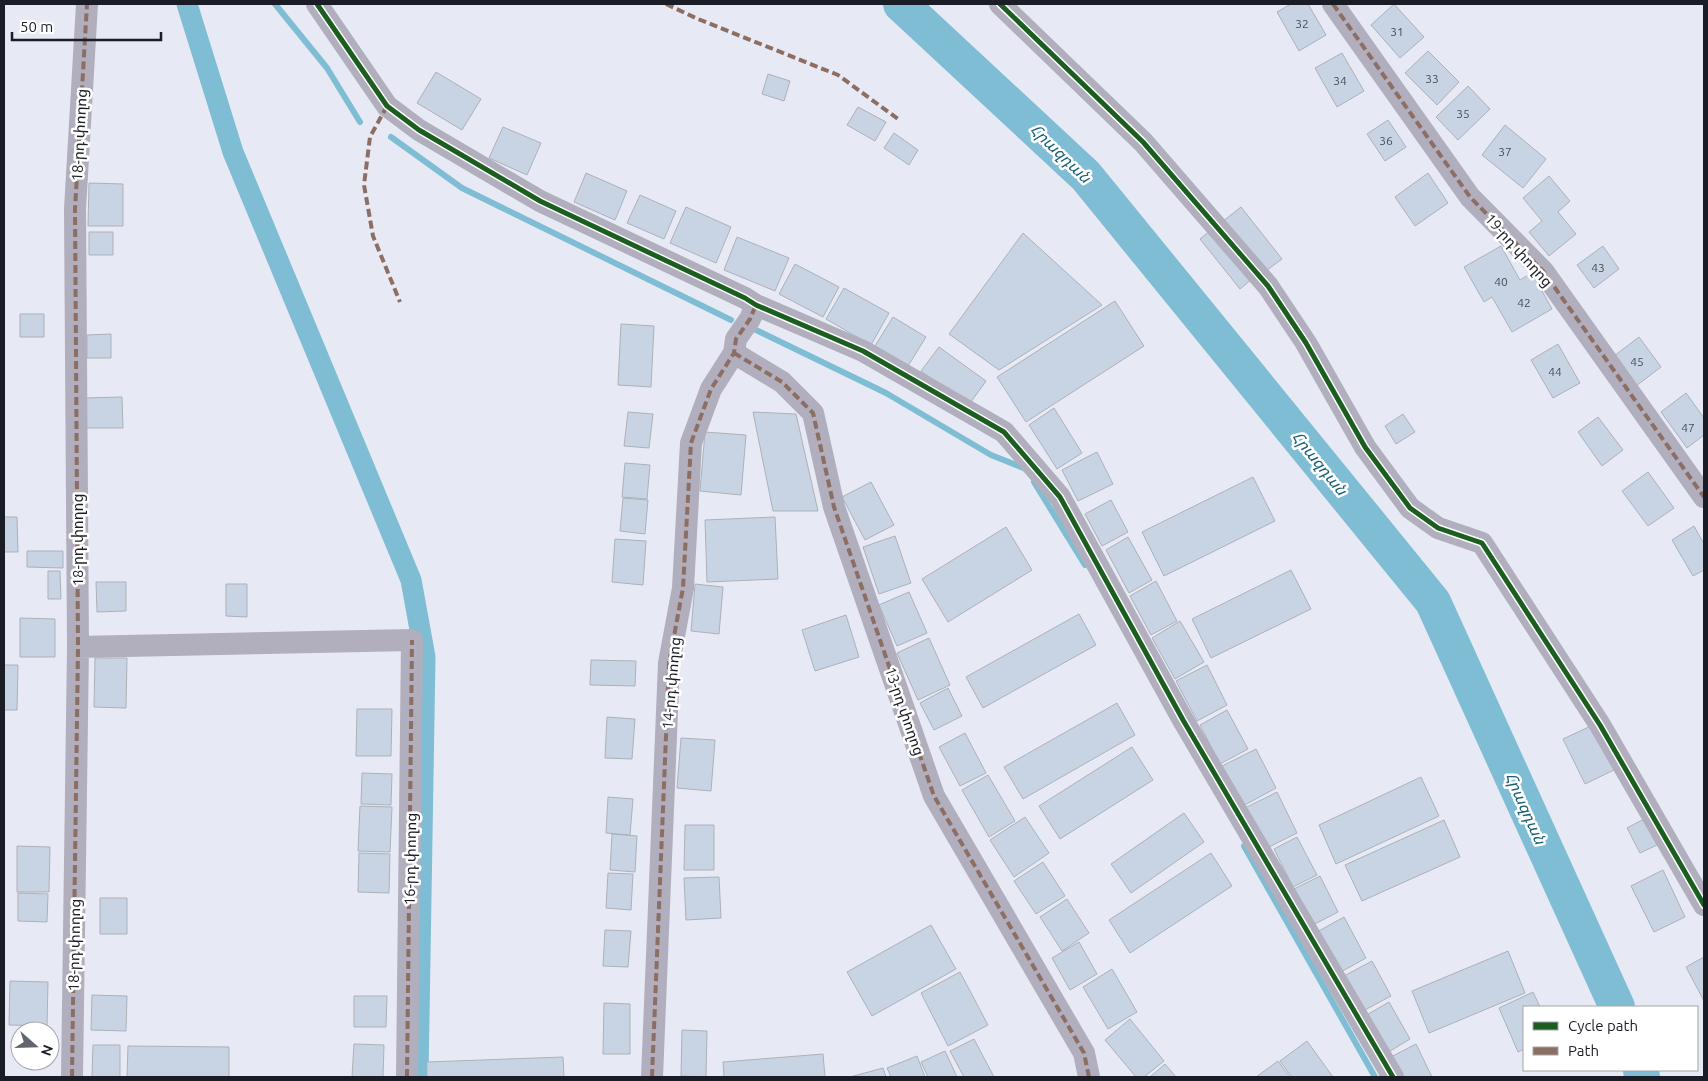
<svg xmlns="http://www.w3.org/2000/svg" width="1708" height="1081" font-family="Ubuntu,'Noto Sans Armenian',sans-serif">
<rect width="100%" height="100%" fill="#e7eaf5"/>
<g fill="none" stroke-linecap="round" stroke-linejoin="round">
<!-- stream -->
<path stroke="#7fbdd4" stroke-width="6" d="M275,4L327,68L360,122
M391,137L462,188L731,320
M750,327L886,393L991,455L1026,469
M1034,482L1085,565
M1244,846L1375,1077"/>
<!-- canal -->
<path stroke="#7fbdd4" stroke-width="21" d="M187,4L233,152L411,580L425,657L418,1077"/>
<!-- river -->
<path stroke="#7fbdd4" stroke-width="36" d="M901,4L1086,176L1433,602L1617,1007
M1641,1070L1642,1077"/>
</g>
<!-- building -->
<path fill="#c8d4e3" stroke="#acb1b9" d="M1291,4H1308L1326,35L1299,51L1277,12Z
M1394,4L1424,37L1400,58L1371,25Z
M1428,51L1459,82L1437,105L1405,73Z
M1342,53L1364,91L1337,107L1315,68Z
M436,72L481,99L462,130L417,103Z
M768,74L790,81L784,101L762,94Z
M1468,86L1490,109L1458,140L1436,117Z
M858,107L886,122L875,141L847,125Z
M1388,120L1406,147L1385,161L1367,134Z
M1505,125L1546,159L1523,188L1482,155Z
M503,127L541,143L527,175L489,158Z
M894,133L918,150L909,165L884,148Z
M586,173L627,191L615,220L574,202Z
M1428,173L1448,203L1415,226L1395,197Z
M1549,176L1570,201L1558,212L1576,234L1549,256L1529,232L1542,221L1523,198Z
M89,183L123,184V226H88Z
M640,195L676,211L664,239L627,223Z
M686,207L731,227L716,263L670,243Z
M1241,207L1282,259L1263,273L1222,222Z
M1212,229L1252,279L1240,289L1200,239Z
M89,232H113V255H89Z
M1023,233L1102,305L999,370L949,334Z
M737,237L789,258L775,291L724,270Z
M1501,246L1520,280L1532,273L1552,309L1512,332L1492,297L1484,302L1464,267Z
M1603,246L1619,269L1594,288L1577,265Z
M795,264L839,287L823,317L779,294Z
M844,288L889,313L871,345L826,319Z
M1115,301L1144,346L1026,422L997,377Z
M20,314H44V337H20Z
M893,317L926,337L908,366L875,346Z
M621,324L654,326L651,387L618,385Z
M111,334V358H87V335Z
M1639,337L1661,367L1636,386L1614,356Z
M1558,344L1580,383L1553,398L1531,360Z
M939,347L986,381L968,406L921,371Z
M1686,393L1704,418V435L1687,448L1661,412Z
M122,397L123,428H85V398Z
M1054,408L1082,453L1057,469L1029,425Z
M628,412L653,414L649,448L624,446Z
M753,412L796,414L818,511H773Z
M1403,414L1415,432L1396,444L1385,426Z
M1598,417L1623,450L1602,466L1578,432Z
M705,432L746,435L741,495L700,491Z
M1097,452L1113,484L1078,501L1062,470Z
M625,463L650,465L647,499L622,497Z
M1648,472L1674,508L1648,526L1622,491Z
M1253,477L1275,521L1164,576L1142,532Z
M871,482L894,525L865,540L842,497Z
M623,498L648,500L645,534L620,531Z
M1111,500L1128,532L1102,546L1085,514Z
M4,517H17L18,552H4Z
M775,517L778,579L707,582L705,520Z
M1694,526L1704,544V570L1693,576L1672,540Z
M1006,527L1032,570L948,622L922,579Z
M895,536L911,583L879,594L863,547Z
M1128,537L1152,580L1129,593L1106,550Z
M615,539L646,541L643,585L612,582Z
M27,551H63V568L27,567Z
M1291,570L1311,609L1211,658L1192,619Z
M48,571H60L61,599H48Z
M1156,581L1177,621L1151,635L1130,596Z
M96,582H126V611L97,612Z
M226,584H247V617L226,616Z
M695,584L723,587L719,634L691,631Z
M909,592L927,633L897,646L879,605Z
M1079,614L1096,645L983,708L966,677Z
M846,615L859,657L815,671L802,630Z
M20,618L55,619V657H20Z
M1180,621L1204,662L1175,679L1152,638Z
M929,638L950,685L918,700L897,653Z
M95,658H127L126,708L94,707Z
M591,660L636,661L635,686L590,685Z
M4,665H18L17,710H4Z
M1207,665L1227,705L1197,721L1176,681Z
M948,688L962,716L934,730L920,703Z
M1117,703L1135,735L1023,799L1004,767Z
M357,709H392L391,756H356Z
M1227,710L1248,749L1220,764L1200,725Z
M607,717L635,719L632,759L605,758Z
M1595,724L1616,769L1585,784L1563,739Z
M965,733L986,773L960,786L939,747Z
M681,738L715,740L711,791L677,788Z
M1132,747L1153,780L1060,839L1039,806Z
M1256,749L1276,788L1243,806L1222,766Z
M362,773L392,774L391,805L361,804Z
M988,775L1015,821L989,837L962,790Z
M1421,777L1439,816L1336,864L1319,825Z
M1277,792L1297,833L1265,849L1245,808Z
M608,797L633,799L630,835L606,833Z
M360,806L392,807L390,852L358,851Z
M1184,813L1204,842L1131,893L1111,864Z
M1025,817L1049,853L1014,877L990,840Z
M1644,819L1657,845L1640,853L1627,828Z
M1444,820L1460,857L1362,901L1345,865Z
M685,825H714V870H684Z
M612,834L637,836L635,872L610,870Z
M1297,837L1317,875L1293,887L1274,849Z
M17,846L50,847L49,892H17Z
M359,853L390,854L389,893L358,892Z
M1211,853L1232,886L1130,953L1109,920Z
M1043,862L1065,896L1036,914L1014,881Z
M1663,870L1685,917L1654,932L1631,886Z
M608,873L633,874L631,910L606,908Z
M1320,876L1338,912L1313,925L1294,889Z
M719,877L721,918L686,920L684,878Z
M18,893L48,894L47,922L18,921Z
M100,898H127V934H100Z
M1067,899L1089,933L1062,951L1040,917Z
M1344,917L1366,958L1339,973L1317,932Z
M931,925L956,969L872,1016L847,972Z
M605,930L631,931L628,967L603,966Z
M1079,942L1097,974L1070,990L1052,958Z
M1508,951L1525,993L1429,1033L1412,991Z
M1704,957V1001L1686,967Z
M1372,961L1391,996L1363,1011L1344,976Z
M1112,969L1137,1012L1108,1029L1083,987Z
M960,972L988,1025L948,1046L921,993Z
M10,981L48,982L47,1026L9,1025Z
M1533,992L1540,1007H1524V1049L1518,1052L1499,1008Z
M92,995L127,996L126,1031L91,1030Z
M354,996H387L386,1027H354Z
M1389,1002L1410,1039L1387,1053L1365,1016Z
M604,1003L630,1004V1054H603Z
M1130,1019L1164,1061L1144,1077H1136L1105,1040Z
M682,1030L707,1031L706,1077L681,1076Z
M974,1039L994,1077H964L950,1051Z
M1307,1041L1333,1077H1292L1280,1061Z
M354,1044L384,1045L383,1077H352Z
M1416,1044L1432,1077H1402L1391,1057Z
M93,1045H120V1077H92Z
M128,1046L229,1047V1077H127Z
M945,1051L957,1077H928L921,1062Z
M823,1054L825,1077H724L723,1062Z
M917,1056L925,1077H891L887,1068Z
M563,1057L564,1077H427V1062Z
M1278,1061L1290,1077H1256Z
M1165,1064L1176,1077H1150Z
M883,1068L886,1077H850Z"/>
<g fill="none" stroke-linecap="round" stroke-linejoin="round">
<!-- minor -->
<path stroke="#b1aebd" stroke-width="22" d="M317,4L387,106L419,130L540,201L745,298L756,305L863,351L1004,432L1060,497L1183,720L1393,1077
M1000,4L1143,142L1268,286L1306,343L1365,447L1410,508L1438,528L1482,543L1600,725L1704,905
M1333,4L1470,197L1543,271L1704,497
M734,353L782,382L813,413L834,507L934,796L1084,1053L1089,1077
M78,647L412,640L407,1077
M72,1077L78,647L75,209L87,4
M652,1077L669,663L683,588L691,443L711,389L734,353L736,339L750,319L756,305"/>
<!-- quiet -->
<path stroke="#8d6e63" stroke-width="4" stroke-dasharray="8 4" stroke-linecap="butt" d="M666,4L698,19L838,75L898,119
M1333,4L1470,197L1543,271L1704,497
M387,106L370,137L364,185L373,236L400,302
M734,353L782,382L813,413L834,507L934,796L1084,1053L1089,1077
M72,1077L78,647L75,209L87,4
M407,1077L412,640
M652,1077L669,663L683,588L691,443L711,389L734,353L736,339L750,319L756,305"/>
<defs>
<path id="cycleway" d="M317,4L387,106L419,130L540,201L745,298L756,305L863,351L1004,432L1060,497L1183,720L1393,1077
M1000,4L1143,142L1268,286L1306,343L1365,447L1410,508L1438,528L1482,543L1600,725L1704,905"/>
</defs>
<!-- cycleway casing -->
<use href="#cycleway" stroke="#fff" stroke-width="8"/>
<!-- cycleway -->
<use href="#cycleway" stroke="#1b5e20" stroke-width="5"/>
</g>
<g text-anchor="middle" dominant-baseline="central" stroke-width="5" stroke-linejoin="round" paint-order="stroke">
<!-- number labels -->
<g font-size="12" fill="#464c56">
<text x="1302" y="23">32</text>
<text x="1397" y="31">31</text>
<text x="1432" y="78">33</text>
<text x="1340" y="80">34</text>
<text x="1463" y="113">35</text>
<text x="1386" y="140">36</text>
<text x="1505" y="151">37</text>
<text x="1598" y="267">43</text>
<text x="1501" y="281">40</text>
<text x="1524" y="302">42</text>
<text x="1637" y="361">45</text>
<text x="1555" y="371">44</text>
<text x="1688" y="427">47</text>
</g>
<!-- street labels -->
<g font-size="15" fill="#1a1d26" stroke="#fff">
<text transform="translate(79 135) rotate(-87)">18-րդ փողոց</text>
<text transform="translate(1519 250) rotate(48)">19-րդ փողոց</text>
<text transform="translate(77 540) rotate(-90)">18-րդ փողոց</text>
<text transform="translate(671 683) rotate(-85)">14-րդ փողոց</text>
<text transform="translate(905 711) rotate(71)">13-րդ փողոց</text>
<text transform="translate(410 859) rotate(-89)">16-րդ փողոց</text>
<text transform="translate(74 945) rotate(-89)">18-րդ փողոց</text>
</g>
<!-- water labels -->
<g font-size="16" font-style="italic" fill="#185f73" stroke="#fff">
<text transform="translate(1061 153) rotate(44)">Հրազդան</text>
<text transform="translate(1320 463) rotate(51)">Հրազդան</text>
<text transform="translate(1526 808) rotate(66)">Հրազդան</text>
</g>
</g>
<!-- border -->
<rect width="1708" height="1081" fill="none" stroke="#1a1d26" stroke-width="10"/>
<!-- legend -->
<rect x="1523" y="1006" width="175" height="65" fill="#ffffff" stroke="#a3a5a8"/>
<rect x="1533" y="1022" width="25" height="8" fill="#1b5e20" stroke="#a3a5a8"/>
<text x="1568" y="1031" font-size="15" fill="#1a1d26">Cycle path</text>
<rect x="1533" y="1047" width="25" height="8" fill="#8d6e63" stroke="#a3a5a8"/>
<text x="1568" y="1056" font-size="15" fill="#1a1d26">Path</text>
<!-- north arrow -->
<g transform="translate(35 1046) rotate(110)"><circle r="24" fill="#ffffff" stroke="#a3a5a8"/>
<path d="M0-4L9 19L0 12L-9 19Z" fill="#62656e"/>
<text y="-8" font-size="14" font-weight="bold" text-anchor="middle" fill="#1a1d26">N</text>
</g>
<!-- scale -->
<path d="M12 32v8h149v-8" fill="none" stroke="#1a1d26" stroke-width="2.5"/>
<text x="20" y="32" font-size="15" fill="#1a1d26" stroke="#ffffff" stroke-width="4" paint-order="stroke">50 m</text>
</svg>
